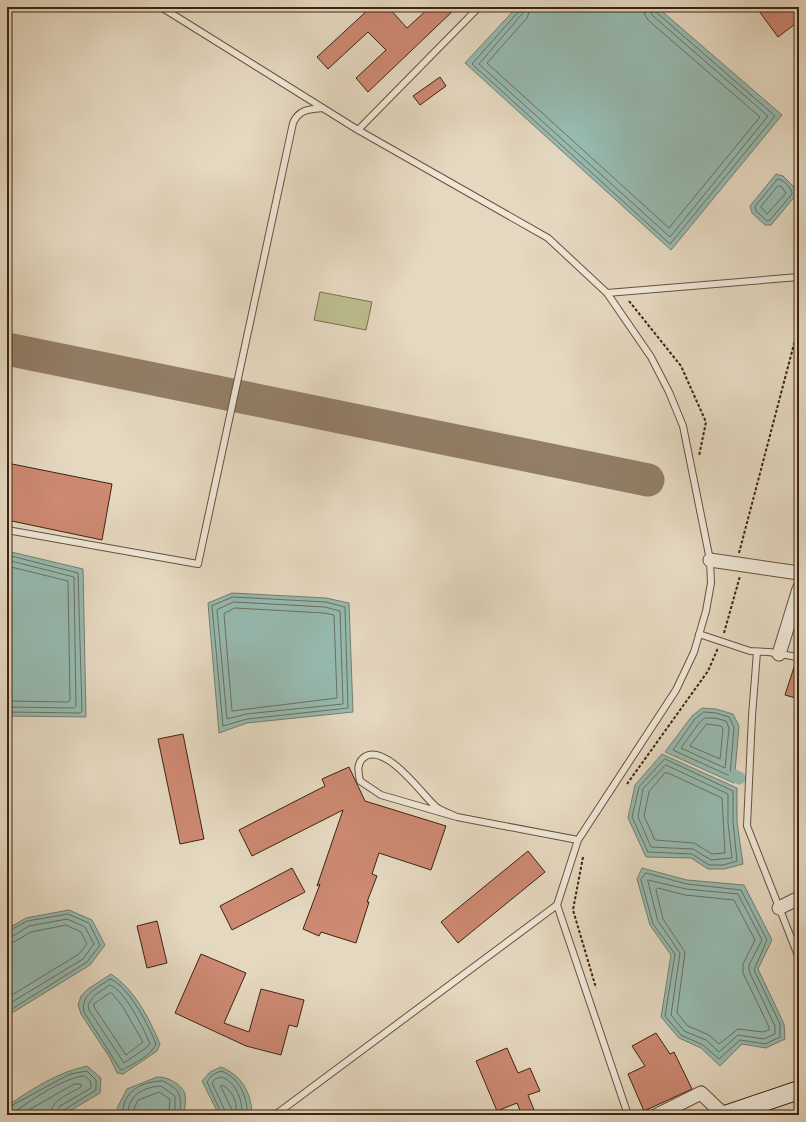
<svg xmlns="http://www.w3.org/2000/svg" width="806" height="1122" font-family="Cardo,serif">
<rect width="100%" height="100%" fill="#e5d8c0"/>
<filter id="stains"><feTurbulence type="fractalNoise" baseFrequency=".005" numOctaves="4"/><feColorMatrix values="0 0 0 0 .2 0 0 0 0 .09 0 0 0 0 .02 0 0 0 .5 -.17"/></filter>
<radialGradient id="worn" r=".72"><stop offset=".6" stop-color="#630" stop-opacity="0"/><stop offset="1" stop-color="#630" stop-opacity=".3"/></radialGradient>
<!-- green -->
<path fill="#bcbc8d" stroke="#7d704f" d="M320,292L372,302L366,330L314,320Z"/>
<!-- water -->
<path fill="#96bab0" stroke="#737e70" d="M517,7H657L782,115L671,250L465,63Z
M776,174L783,176L796,189V195L771,225H765L752,213L750,206Z
M7,551L83,569L86,717L7,716Z
M232,593L326,598L349,603L353,712L247,723L219,733L208,603Z
M702,708L716,709L733,714L739,726L734,783L665,752L692,716Z
M662,754L737,788V822L743,864L724,869H708L691,858L646,857L628,818L635,785Z
M642,868L687,880L744,885L772,940L758,969L784,1024L785,1039L766,1048L742,1044L720,1066L701,1048L679,1038L661,1017L671,955L650,925L637,879Z
M69,910L92,920L105,945L90,965L7,1016V929L26,918Z
M111,974C135,990 149,1018 160,1044L157,1051L123,1074L117,1073L110,1058L81,1014L78,1005L81,996L88,989Z
M87,1066L101,1078L100,1093L63,1115H7V1106C32,1089 58,1072 87,1066Z
M221,1067C241,1075 251,1092 252,1113L249,1115H219L202,1081L210,1072Z
M157,1077C166,1076 182,1084 185,1094C186,1100 185,1108 184,1114L120,1115L117,1108L127,1089Z"/>
<g fill="none" stroke-linecap="round" stroke-linejoin="round">
<!-- shore -->
<path stroke="#6a6f60" stroke-width="1" d="M520,7L519,11L472,64L670,244L775,116L656,12L654,7
M525,7L522,14L479,64L670,237L768,116L652,15L649,7
M531,7L527,18L487,63L669,228L760,117L648,20L645,15L643,7
M778,179C784,180 792,188 792,194L770,220L767,221L756,211L755,207Z
M778,186H781L786,193L767,214L761,207Z
M7,555L78,573L82,711L80,713L7,712
M7,560L74,577L76,706L74,708L7,707
M7,566L68,581L70,700L68,702L7,701
M233,597L326,602L345,607L348,708L247,719L223,726L212,606Z
M234,602L325,607L340,611L343,704L246,714L227,719L217,610Z
M235,608L324,613L334,615L337,698L232,711L224,614Z
M704,712L716,713L729,717L734,727L730,776L673,750L695,719Z
M705,718H715L726,721L729,728L725,768L681,748L699,723Z
M707,724L721,726L723,729L720,759L690,746Z
M665,759L733,791V822L737,861L723,865H709L692,854L648,852L632,817L639,787Z
M666,765L728,794V823L732,858L711,860L693,849L651,847L638,817L643,789Z
M665,773H668L722,798L725,853L712,854L694,843L655,840L644,816L649,792Z
M646,873L687,884L741,890L767,940L754,970L780,1024V1037L765,1044L740,1040L719,1059L703,1045L681,1035L665,1016L675,954L653,924L641,880Z
M648,880L686,889L738,894L762,940L749,965V971L775,1026V1034L764,1039L738,1035L719,1052L706,1040L684,1031L671,1015L680,953L658,921Z
M658,888L685,895L734,900L755,940L743,964V973L769,1027V1030L763,1032L738,1029L719,1044L709,1035L688,1026L677,1013L685,952L663,919L656,890Z
M7,932L27,921L68,914L89,923L100,945L87,962L7,1012
M7,937L13,936L29,926L67,919L85,927L94,944L83,959L7,1005
M7,943L14,942L31,932L66,925L81,932L87,944L79,954L7,998
M110,979C128,985 149,1026 156,1044C152,1055 133,1064 122,1070L120,1069L84,1012C80,995 97,988 110,979Z
M110,985C125,990 144,1029 150,1044L146,1048L124,1063L89,1010L88,1005L94,996Z
M110,993H112L123,1007L143,1042L126,1055L94,1007V1004Z
M222,1085C231,1089 239,1103 235,1113L233,1112L221,1087Z
M7,1108L70,1074L87,1071L96,1080V1090L64,1110L61,1115
M7,1114C15,1113 22,1106 29,1102C42,1093 70,1076 85,1076L91,1082V1088L60,1106L56,1115
M20,1115L74,1084H81V1087C69,1094 51,1100 50,1115
M123,1115C121,1092 142,1081 163,1081C182,1091 181,1095 180,1115
M128,1115C127,1096 143,1087 161,1086L175,1096V1115
M134,1115V1109L138,1100L159,1092L170,1099L169,1115
M222,1115L207,1082L212,1075L221,1071C239,1077 248,1097 247,1115
M227,1115L212,1083L215,1079L221,1077C236,1081 243,1101 242,1115"/>
<!-- canal -->
<path stroke="#96bab0" stroke-width="13" d="M735,776L739,778"/>
<!-- taxiway -->
<path stroke="#927e68" stroke-width="33" d="M7,349L648,480"/>
</g>
<!-- building -->
<path fill="#cd8972" stroke="#3e2411" d="M371,7H388L407,28L430,7H457L368,92L356,78L386,50L368,32L328,69L317,57Z
M756,7H799V21L778,37Z
M440,77L446,86L420,105L413,96Z
M7,463L112,484L102,540L7,520Z
M796,661H799V699L785,695Z
M183,734L204,839L180,844L158,739Z
M349,767L365,801L446,826L431,870L379,853L372,874L377,876L367,902H369L356,943L321,932L319,936L303,929L320,884L317,886L343,810L252,856L239,830L325,786L322,779Z
M528,851L545,872L458,943L441,922Z
M292,868L305,892L232,930L220,906Z
M157,921L167,963L147,968L137,926Z
M201,954L246,973L224,1023L249,1032L261,989L304,1000L297,1027L289,1025L281,1055L246,1046L175,1013Z
M656,1033L670,1054L674,1052L692,1089L644,1111L628,1074L645,1066L632,1046Z
M507,1048L518,1073L530,1068L540,1091L528,1095L536,1115H522L517,1103L497,1111L476,1061Z"/>
<g fill="none" stroke-linecap="round" stroke-linejoin="round">
<defs>
<path id="service" d="M161,7L358,130L548,238L607,293L799,277
M358,130L479,7
M7,530L198,564L293,123C299,109 310,109 323,108
M699,634L750,651L769,652L797,657
M757,652L752,716L747,826L799,958
M457,817C451,814 441,811 435,806C422,794 387,745 366,756C356,762 358,771 360,781L381,795L457,817L578,840
M557,905L628,1115
M275,1115L557,905L578,840L676,690L694,652L706,611L711,583L710,560L683,426L669,392L651,357L607,293"/>
<path id="minor" d="M710,560L799,573
M779,654L799,589
M779,908L799,898
M657,1115L701,1093L724,1115"/>
<path id="secondary" d="M725,1115L799,1090"/>
</defs>
<!-- service casing -->
<use href="#service" stroke="#68513d" stroke-width="8"/>
<!-- minor casing -->
<use href="#minor" stroke="#68513d" stroke-width="15"/>
<!-- secondary casing -->
<use href="#secondary" stroke="#3e2411" stroke-width="20"/>
<!-- path -->
<path stroke="#3e2411" stroke-width="2" stroke-dasharray="3 2" stroke-linecap="butt" d="M629,301L681,366L706,422L699,456
M739,553L799,325
M724,633L740,576
M627,784L708,671L718,648
M583,857L573,910L596,988"/>
<!-- service -->
<use href="#service" stroke="#eee6d6" stroke-width="6"/>
<!-- minor -->
<use href="#minor" stroke="#eee6d6" stroke-width="13"/>
<!-- secondary -->
<use href="#secondary" stroke="#eee6d6" stroke-width="18"/>
</g>
<!-- margin -->
<rect width="806" height="1122" fill="none" stroke="#e5d8c0" stroke-width="24"/>
<rect x="8" y="8" width="790" height="1106" fill="none" stroke="#3e2411" stroke-width="2"/>
<rect x="12" y="12" width="782" height="1098" fill="none" stroke="#3e2411"/>
<rect width="100%" height="100%" filter="url(#stains)"/>
<rect width="100%" height="100%" fill="url(#worn)"/>
</svg>
